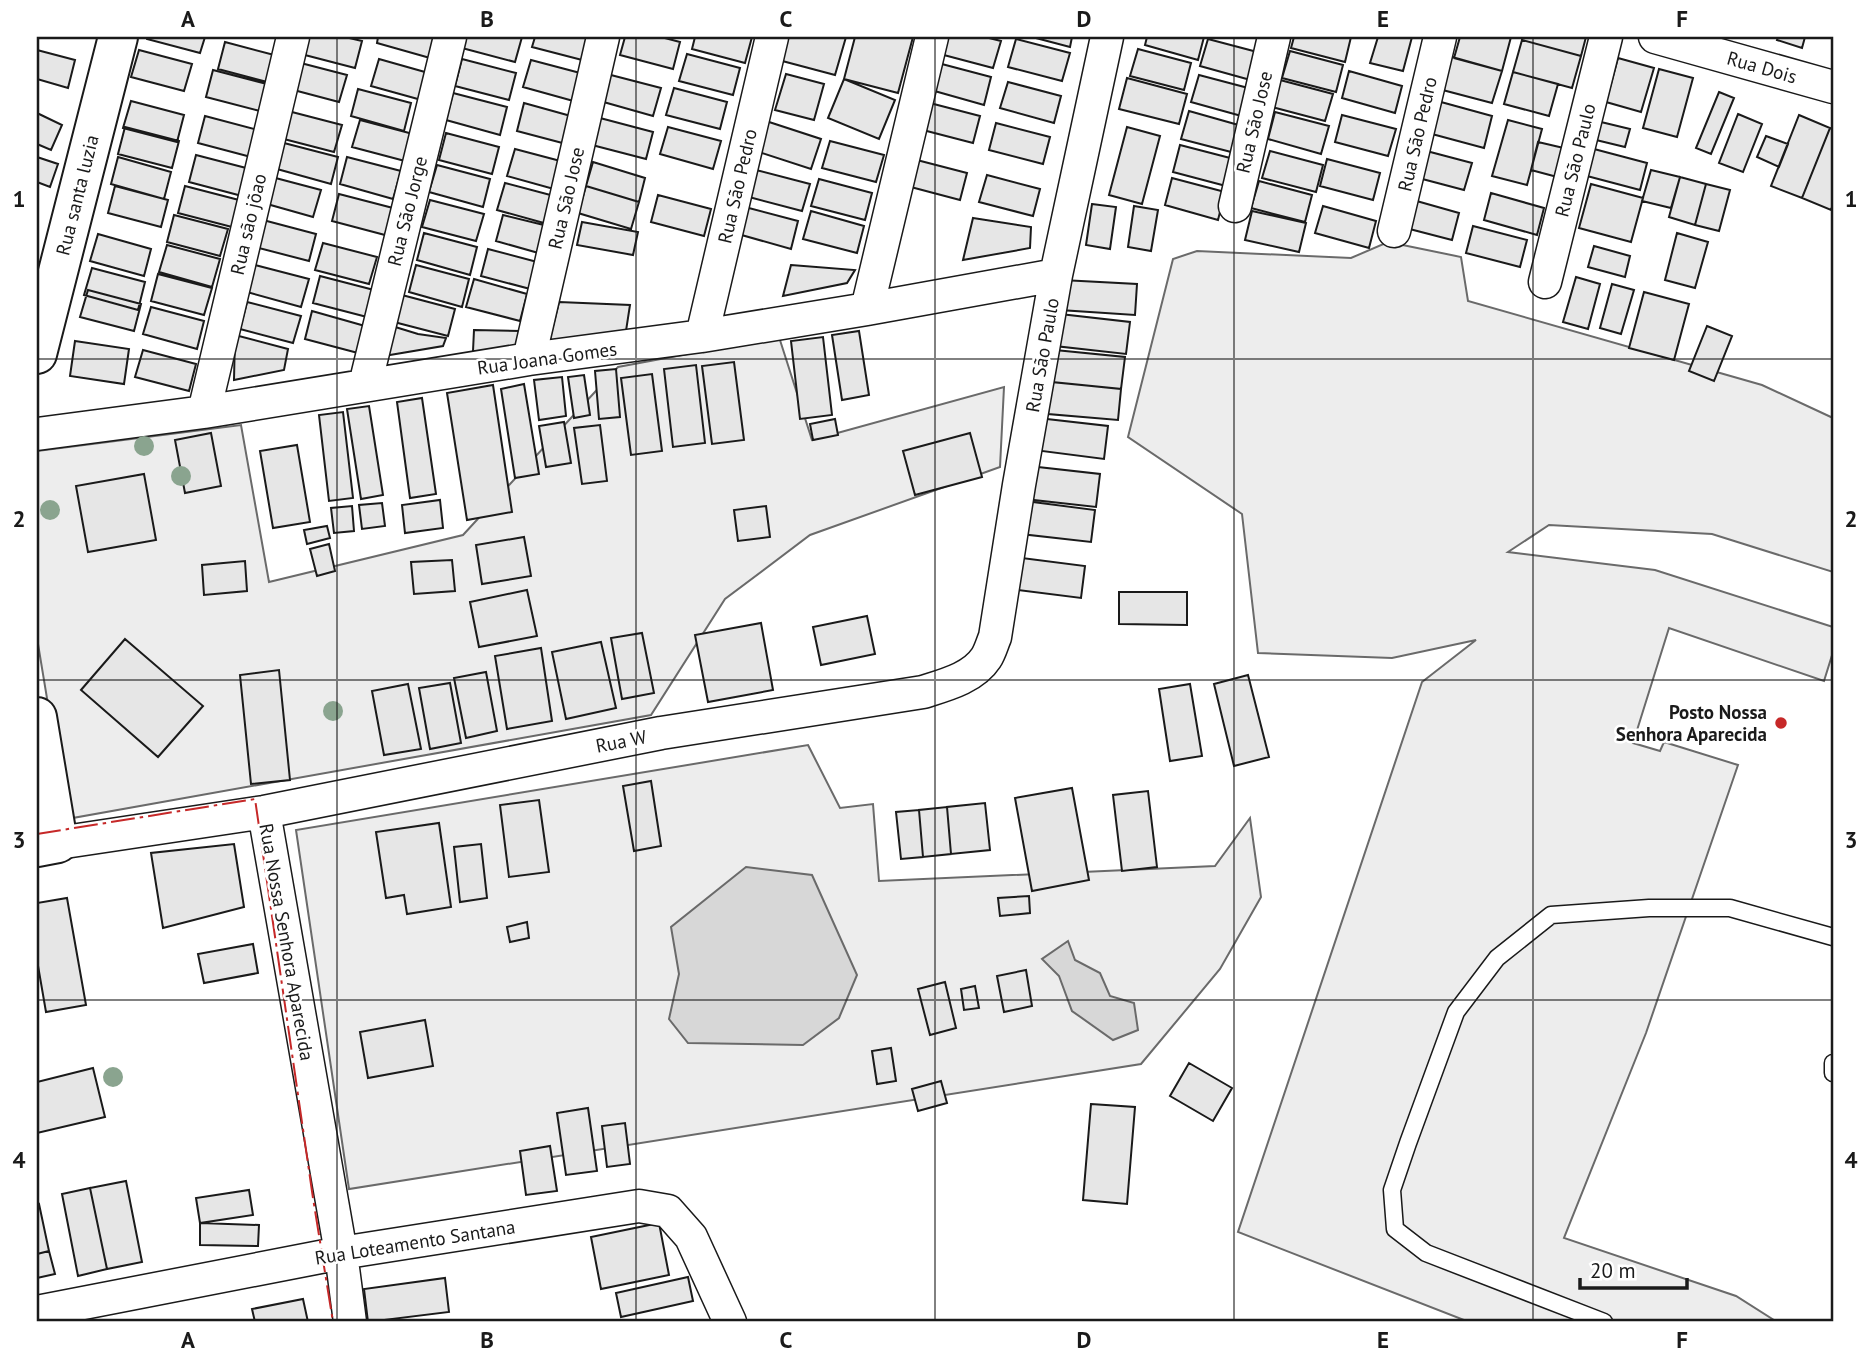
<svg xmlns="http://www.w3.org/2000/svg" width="1870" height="1359" font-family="'PT Sans',sans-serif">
<rect width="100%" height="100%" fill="#fff"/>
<!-- built -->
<path fill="#ededed" stroke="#6a6a6a" stroke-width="2" d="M1388,242L1461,257L1468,301L1762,385L1833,418V572L1712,534L1549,525L1508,552L1655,570L1833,627V652L1824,681L1669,628L1633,743L1660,751L1664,742L1738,765L1646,1033L1564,1238L1736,1296L1777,1322H1469L1238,1232L1422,682L1476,640L1392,658L1258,653L1242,514L1128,437L1173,259L1197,251L1351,258Z
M779,337L812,440L1004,387L1000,467L810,535L725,599L651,715L67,819L37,638V451L241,425L269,582L463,535L618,367Z
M808,745L840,808L873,804L879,881L1215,866L1250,818L1261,897L1220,969L1141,1064L349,1189L296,830Z"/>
<!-- water -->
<path fill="#d7d7d7" stroke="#6a6a6a" stroke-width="2" d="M746,867L812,875L857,975L839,1018L803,1045L688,1043L669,1019L679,974L671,927Z
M1068,941L1075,960L1100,973L1110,996L1134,1003L1138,1030L1113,1040L1072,1011L1059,976L1042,959Z"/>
<!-- building -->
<path fill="#e6e6e6" stroke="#1a1a1a" stroke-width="2" d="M147,37H205L200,53L147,39Z
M306,37H345L362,41L355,68L301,54Z
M378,37H436L430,58L377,43Z
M465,37H522L515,62L462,48Z
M535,37H592L586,61L532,47Z
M625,37H661L680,42L673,69L620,55Z
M695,37H752L745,63L692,49Z
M777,37H846L835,75L771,58Z
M855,37H913L898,93L844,79Z
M944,37H985L1001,41L993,68L940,54Z
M1032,37H1072L1070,47Z
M1147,37H1204L1198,60L1145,45Z
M1294,37H1351L1345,62L1291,48Z
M1378,37H1412L1403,71L1370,63Z
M1460,37H1511L1502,71L1454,58Z
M1522,37H1586L1581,56L1522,40Z
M1778,37H1805L1802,48L1777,40Z
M1016,39L1070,53L1062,81L1008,67Z
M1208,39L1261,53L1254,81L1200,66Z
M1522,40L1581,56L1572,88L1513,72Z
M225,42L278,56L271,83L218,69Z
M1138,49L1191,63L1184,90L1130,76Z
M37,50L75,60L68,88L37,79Z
M139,50L192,64L184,91L131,77Z
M1290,51L1343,65L1336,92L1282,78Z
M687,54L740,68L733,95L679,81Z
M1445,55L1502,71L1492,103L1435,88Z
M1618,58L1654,68L1641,112L1606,102Z
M379,59L432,74L425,101L371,86Z
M462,59L516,73L509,100L455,86Z
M531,60L584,74L577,102L523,87Z
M293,61L347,75L339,102L286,88Z
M938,63L991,77L984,105L931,90Z
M1659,69L1693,78L1677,137L1643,128Z
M213,70L267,84L260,111L206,97Z
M1349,71L1402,86L1395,113L1342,98Z
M1513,72L1558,84L1549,116L1504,104Z
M607,74L661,88L653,116L600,101Z
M786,74L824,84L814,120L775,110Z
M1199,75L1252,89L1245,117L1191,102Z
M1127,78L1187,94L1179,124L1119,109Z
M844,79L895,100L879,139L828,118Z
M1280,80L1333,94L1325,121L1272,107Z
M1008,82L1061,96L1054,123L1000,108Z
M674,88L727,102L720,129L666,115Z
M358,89L411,103L404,131L351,116Z
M1719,92L1734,98L1711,154L1696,148Z
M453,93L507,107L500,135L446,120Z
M131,101L184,115L177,142L123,128Z
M926,102L980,116L973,143L919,129Z
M1441,102L1492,116L1484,148L1432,134Z
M524,103L578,118L570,145L517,131Z
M288,111L342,125L334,152L280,138Z
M1189,111L1242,126L1235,153L1181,139Z
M1275,112L1329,126L1321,154L1268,139Z
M37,113L62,125L51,150L37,144Z
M1738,114L1762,124L1743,172L1719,163Z
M1342,115L1396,129L1388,156L1335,142Z
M1799,115L1830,128L1802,198L1771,186Z
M205,116L258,130L251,157L198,143Z
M600,118L653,132L646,159L592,145Z
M360,120L413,134L405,161L352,147Z
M1508,120L1542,129L1527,185L1492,176Z
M766,121L821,139L811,169L756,151Z
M1601,122L1630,129L1625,147L1596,140Z
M996,123L1050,137L1043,164L989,150Z
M125,127L179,141L172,168L118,154Z
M668,127L721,141L713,169L660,154Z
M1127,127L1160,136L1142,204L1109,195Z
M1830,128L1833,129V204L1831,210L1802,198Z
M446,133L499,147L492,174L439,160Z
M1766,136L1788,144L1779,167L1757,157Z
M830,141L884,155L876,182L822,168Z
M1538,142L1568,149L1561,178L1531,170Z
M284,143L338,157L331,184L277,169Z
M1180,145L1234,159L1226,186L1173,172Z
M515,149L568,163L561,191L507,176Z
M1419,149L1472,163L1464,190L1411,176Z
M1594,149L1647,163L1640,190L1587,176Z
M1270,151L1323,165L1316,192L1262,178Z
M196,155L250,169L242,196L189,182Z
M37,157L58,164L50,187L37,182Z
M118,157L171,172L164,199L111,184Z
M347,157L401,171L393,199L340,184Z
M913,159L967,173L960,200L907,186Z
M1327,159L1380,173L1373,200L1320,186Z
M593,162L645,178L639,202L586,186Z
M437,165L490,179L483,207L429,192Z
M756,170L810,184L802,211L749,197Z
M1651,170L1680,177L1671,208L1642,201Z
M987,175L1040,189L1033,216L979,202Z
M268,176L321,190L313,217L260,202Z
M1680,177L1706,184L1695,225L1669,217Z
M1172,178L1225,192L1218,220L1165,205Z
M819,179L872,193L865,220L811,206Z
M1259,181L1312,195L1305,222L1251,208Z
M505,183L558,197L551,225L497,210Z
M1591,184L1643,198L1631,242L1579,228Z
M1706,184L1730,190L1719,231L1695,225Z
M115,186L168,200L161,227L108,213Z
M185,186L239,200L232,227L178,213Z
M586,186L639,202L631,229L578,213Z
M1491,193L1544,208L1537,235L1484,220Z
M339,194L393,208L385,235L332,221Z
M658,195L711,209L704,236L651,222Z
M1406,198L1459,213L1452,240L1398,226Z
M430,200L484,214L476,241L422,227Z
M1092,204L1116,207L1110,249L1086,245Z
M1134,206L1158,210L1151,251L1128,247Z
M1323,206L1376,221L1369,248L1315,233Z
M745,207L798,221L791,249L738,234Z
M811,211L864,226L857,253L803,239Z
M1252,211L1306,223L1299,252L1245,240Z
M174,215L228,229L220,256L167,242Z
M503,215L556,228L549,256L496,241Z
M973,218L1031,227L1030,248L963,260Z
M263,220L316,234L309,261L255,247Z
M582,222L638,232L633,255L577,245Z
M1473,226L1527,240L1520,267L1466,253Z
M424,233L477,247L470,275L417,260Z
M1677,233L1708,242L1695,288L1665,280Z
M98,234L151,249L144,276L90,261Z
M323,243L377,257L369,284L315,270Z
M167,245L220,259L212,287L159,272Z
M1594,246L1630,256L1625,277L1588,267Z
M488,249L541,263L534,290L481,276Z
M255,265L309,279L301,307L247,292Z
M416,265L469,279L462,307L409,292Z
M791,265L855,270L847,283L783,296Z
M92,268L145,282L138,310L84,295Z
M158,274L212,288L204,315L151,301Z
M320,276L374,290L367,317L313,303Z
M1576,277L1600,284L1588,329L1563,322Z
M474,279L527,294L520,321L466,307Z
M1062,280L1137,284L1135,315L1060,310Z
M1612,284L1634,290L1621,334L1600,328Z
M88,290L141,304L134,331L80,317Z
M1644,292L1689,304L1674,360L1629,348Z
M402,295L455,309L448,336L394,322Z
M247,302L301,316L293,343L240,329Z
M559,302L630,305L626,331L548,346Z
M151,307L204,321L197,349L143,334Z
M312,311L365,326L358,353L305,339Z
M1060,314L1130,322L1126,354L1055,346Z
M392,326L418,334L446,338L443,346L384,356Z
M1707,326L1732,336L1714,381L1689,371Z
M474,330L520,331L519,353L473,351Z
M859,331L869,395L842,400L832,335Z
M235,335L288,349L284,370L234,380Z
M823,337L832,415L800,419L791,341Z
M75,341L129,349L124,384L70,376Z
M143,350L196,364L189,391L135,377Z
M1055,350L1125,357L1121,389L1052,382Z
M734,362L744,440L712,444L702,366Z
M696,365L705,443L673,447L664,369Z
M616,369L620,417L599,419L595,371Z
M652,374L662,451L631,455L621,378Z
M584,375L590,415L574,418L568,377Z
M562,377L566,416L539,420L534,380Z
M1052,382L1121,389L1118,420L1048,414Z
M524,384L539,474L515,478L501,389Z
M493,385L512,512L467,520L447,393Z
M422,398L436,494L410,498L397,402Z
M369,406L383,495L361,499L347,409Z
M343,412L353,498L329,501L319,415Z
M1038,418L1108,426L1104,459L1034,450Z
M835,419L838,435L813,440L810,424Z
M564,422L571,463L546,467L539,426Z
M600,425L607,481L582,484L574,428Z
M211,433L221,486L185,493L175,440Z
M970,433L982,477L915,495L903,451Z
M297,445L310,522L273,528L260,451Z
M1029,466L1100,474L1096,507L1025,499Z
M144,474L156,540L88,552L76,486Z
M440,500L443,528L405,533L402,505Z
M1025,501L1095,510L1091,542L1021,534Z
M382,503L385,526L362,529L359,505Z
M352,506L354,531L334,533L331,508Z
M766,506L770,537L738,541L734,510Z
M327,526L330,538L307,544L304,530Z
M524,537L531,576L482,584L476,545Z
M329,544L335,571L317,576L310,549Z
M1014,557L1085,566L1081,598L1010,589Z
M452,560L455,591L414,594L411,562Z
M245,561L247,591L204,595L202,565Z
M527,590L537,636L479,647L470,602Z
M1119,592H1187V625L1119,624Z
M867,616L875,654L821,665L813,627Z
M761,623L773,690L708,702L695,635Z
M642,633L654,693L622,699L611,638Z
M125,639L203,706L158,757L81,690Z
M601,642L616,708L566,719L552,652Z
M541,648L552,721L507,729L495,656Z
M279,670L290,780L251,784L240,675Z
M486,672L497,731L466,738L454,678Z
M1248,675L1269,757L1234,766L1214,684Z
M450,683L461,743L430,749L419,688Z
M408,684L421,749L384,755L372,691Z
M1190,684L1202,756L1170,761L1159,689Z
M651,781L661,846L634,851L623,786Z
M1072,788L1089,880L1032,891L1015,798Z
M1148,791L1157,867L1122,871L1113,795Z
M539,800L549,872L509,877L500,805Z
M985,803L990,850L951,854L947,807Z
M947,807L951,854L923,857L919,810Z
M919,810L923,857L901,859L896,812Z
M439,823L451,907L407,914L404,895L386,898L376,832Z
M234,844L244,907L163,928L151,853Z
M481,844L487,898L460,902L454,847Z
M1029,896L1030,913L1000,916L998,898Z
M67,898L86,1005L46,1012L37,960V903Z
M527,922L529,938L510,942L507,927Z
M253,944L258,973L204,983L198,954Z
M1026,970L1032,1006L1004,1012L997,976Z
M945,982L956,1028L930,1035L918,989Z
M975,986L979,1008L964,1010L961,989Z
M425,1020L433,1066L368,1078L360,1032Z
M891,1048L896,1081L877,1084L872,1051Z
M1189,1063L1232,1088L1213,1121L1170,1096Z
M93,1068L105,1117L37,1133V1082Z
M941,1081L947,1103L918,1111L912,1089Z
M1091,1104L1135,1107L1127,1204L1083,1200Z
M588,1108L597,1171L566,1175L557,1113Z
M625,1123L630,1164L607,1167L602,1126Z
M550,1146L557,1191L526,1195L520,1151Z
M126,1181L142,1262L107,1269L90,1188Z
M90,1188L107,1269L78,1276L62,1194Z
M249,1190L253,1215L200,1223L196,1198Z
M39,1204L49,1251L37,1254V1205Z
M200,1223L259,1225L258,1246L200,1245Z
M659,1223L669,1275L601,1289L591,1237Z
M49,1251L55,1274L37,1278V1254Z
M688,1277L693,1301L621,1317L616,1293Z
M445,1278L449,1312L368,1322L364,1289Z
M303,1299L308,1322H255L252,1309Z"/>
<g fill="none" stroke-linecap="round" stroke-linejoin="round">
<defs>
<path id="service" d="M1833,1063V1073
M1604,1322L1426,1253L1395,1229L1392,1190L1408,1143L1456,1012L1497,958L1551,915L1649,908H1730L1833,937"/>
<path id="minor" d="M1655,37L1833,87
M1235,206L1274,37
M1394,231L1440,37
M1545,282L1606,37
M867,309L932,37
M702,336L772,37
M529,359L603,37
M365,385L450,37
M204,412L293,37
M37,434L204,412L529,359L702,336L867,309L1056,275
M264,812L341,1253L350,1322
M58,843L264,812L661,733L923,692C945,685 973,678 986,658C990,652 992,644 995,637L1019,485L1056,275L1107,37
M37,1312L341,1253L639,1206L668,1211L691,1237L730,1322"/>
<path id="tertiary" d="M37,354L118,37
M37,717L58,843L37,847"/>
</defs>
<!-- service casing -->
<use href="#service" stroke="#1a1a1a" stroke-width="19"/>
<!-- minor casing -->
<use href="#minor" stroke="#1a1a1a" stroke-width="35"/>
<!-- tertiary casing -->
<use href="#tertiary" stroke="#1a1a1a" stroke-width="42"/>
<!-- service -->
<use href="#service" stroke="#fff" stroke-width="16"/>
<!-- minor -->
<use href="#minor" stroke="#fff" stroke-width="32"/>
<!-- tertiary -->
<use href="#tertiary" stroke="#fff" stroke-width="38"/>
<!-- power -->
<path stroke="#c62828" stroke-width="2" stroke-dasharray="24 5 3.5 5" stroke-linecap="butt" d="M37,834L255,799L313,1198L333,1322"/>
</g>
<!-- trees -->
<g fill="#8aa48f">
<circle cx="144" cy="446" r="10"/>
<circle cx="181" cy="476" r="10"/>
<circle cx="50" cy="510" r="10"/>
<circle cx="333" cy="711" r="10"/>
<circle cx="113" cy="1077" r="10"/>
</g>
<!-- grid -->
<path fill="none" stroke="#1a1a1a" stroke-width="2" stroke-opacity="0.55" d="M337,37V1322M636,37V1322M935,37V1322M1234,37V1322M1533,37V1322M37,359H1833M37,680H1833M37,1000H1833"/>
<!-- markers -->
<circle fill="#c62828" stroke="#fff" stroke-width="2.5" cx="1781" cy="723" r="7"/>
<g text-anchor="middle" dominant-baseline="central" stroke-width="5" stroke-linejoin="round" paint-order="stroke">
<!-- street labels -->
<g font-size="19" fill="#1a1a1a" stroke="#fff">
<text transform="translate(1762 67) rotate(16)">Rua Dois</text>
<text transform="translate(1254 122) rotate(-77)">Rua São Jose</text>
<text transform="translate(1417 134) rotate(-77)">Rua São Pedro</text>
<text transform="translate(1575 160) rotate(-76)">Rua São Paulo</text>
<text transform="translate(737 186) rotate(-77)">Rua São Pedro</text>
<text transform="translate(77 195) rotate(-76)">Rua santa luzia</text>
<text transform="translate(566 198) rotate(-77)">Rua São Jose</text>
<text transform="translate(407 211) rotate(-76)">Rua São Jorge</text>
<text transform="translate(248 224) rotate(-77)">Rua são jõao</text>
<text transform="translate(1042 355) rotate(-80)">Rua São Paulo</text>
<text transform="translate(547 358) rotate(-8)">Rua Joana Gomes</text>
<text transform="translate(621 741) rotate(-11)">Rua W</text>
<text transform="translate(287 942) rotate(80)">Rua Nossa Senhora Aparecida</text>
<text transform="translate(415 1242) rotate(-9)">Rua Loteamento Santana</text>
</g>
<!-- poi labels -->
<g font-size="19" font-weight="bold" fill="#1a1a1a" stroke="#fff" text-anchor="end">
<text x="1767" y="712">Posto Nossa<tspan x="1767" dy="22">Senhora Aparecida</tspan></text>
</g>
</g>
<!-- border -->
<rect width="1870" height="1359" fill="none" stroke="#ffffff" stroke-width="77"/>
<!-- scale -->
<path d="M1580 1278v10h107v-10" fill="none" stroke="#1a1a1a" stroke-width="3.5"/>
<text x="1590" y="1278" font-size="21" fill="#1a1a1a" stroke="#ffffff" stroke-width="5" paint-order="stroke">20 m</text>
<rect x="38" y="38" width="1794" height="1282" fill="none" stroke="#1a1a1a" stroke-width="2.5"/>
<g font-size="23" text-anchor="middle" font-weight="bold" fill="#1a1a1a">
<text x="188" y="27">A</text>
<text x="487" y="27">B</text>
<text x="786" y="27">C</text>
<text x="1084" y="27">D</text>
<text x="1383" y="27">E</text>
<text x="1682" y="27">F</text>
<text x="19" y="207">1</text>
<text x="1851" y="207">1</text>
<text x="19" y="527">2</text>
<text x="1851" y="527">2</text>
<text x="19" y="848">3</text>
<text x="1851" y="848">3</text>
<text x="19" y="1168">4</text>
<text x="1851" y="1168">4</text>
<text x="188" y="1348">A</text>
<text x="487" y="1348">B</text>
<text x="786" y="1348">C</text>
<text x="1084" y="1348">D</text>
<text x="1383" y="1348">E</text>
<text x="1682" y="1348">F</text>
</g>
</svg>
